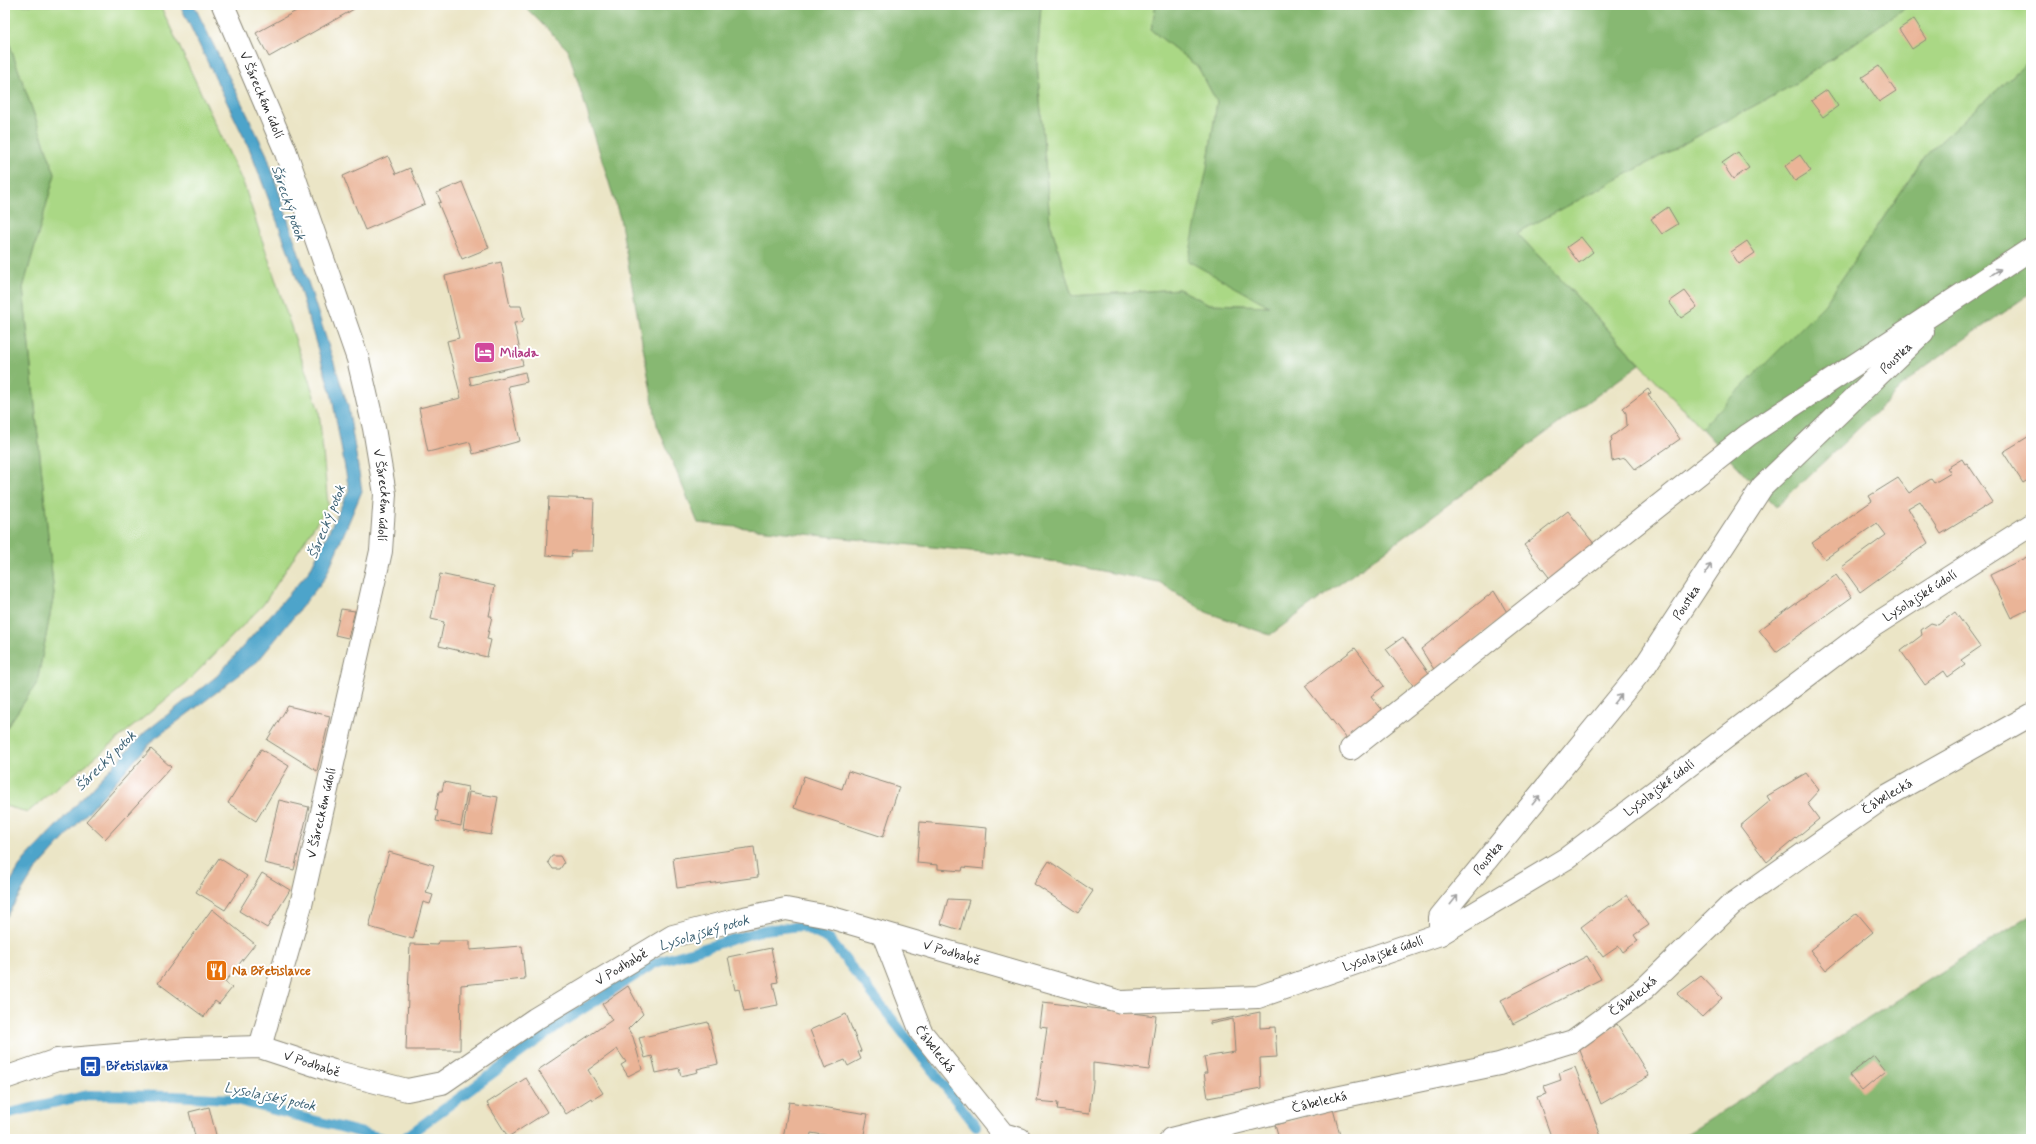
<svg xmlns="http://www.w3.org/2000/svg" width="2036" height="1144" font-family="Mynerve,sans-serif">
<rect width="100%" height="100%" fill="#fff"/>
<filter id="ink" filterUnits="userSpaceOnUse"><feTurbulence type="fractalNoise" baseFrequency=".025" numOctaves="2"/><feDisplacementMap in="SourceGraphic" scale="8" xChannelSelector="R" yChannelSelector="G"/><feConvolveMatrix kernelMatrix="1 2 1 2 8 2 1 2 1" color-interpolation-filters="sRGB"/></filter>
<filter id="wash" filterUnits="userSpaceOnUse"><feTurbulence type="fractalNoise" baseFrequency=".012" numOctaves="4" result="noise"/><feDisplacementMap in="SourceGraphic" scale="16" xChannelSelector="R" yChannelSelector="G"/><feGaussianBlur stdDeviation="0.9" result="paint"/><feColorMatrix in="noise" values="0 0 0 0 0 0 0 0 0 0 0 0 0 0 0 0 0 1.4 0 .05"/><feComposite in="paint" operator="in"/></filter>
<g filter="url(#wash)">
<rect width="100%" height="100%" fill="#ebe5c6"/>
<!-- green -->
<path fill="#aad885" stroke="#6a8258" d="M5,5H160L244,185L319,411L328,505L263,605L186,683L28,812L5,806V730L37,683L54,594L23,288L55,174L11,49L5,22Z
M1041,5H1156L1151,30L1198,67L1217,102L1207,168L1270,306L1209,304L1179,289L1072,296L1050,222L1037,63Z
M1909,5H2031V59L1926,155L1825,304L1701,428L1517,233L1793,85Z"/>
<!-- forest -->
<path fill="#87b872" stroke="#59724e" d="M523,5H1041L1037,63L1050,222L1072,296L1179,289L1209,304L1269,306L1188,261L1207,168L1217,102L1198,67L1151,30L1156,5H1909L1793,85L1517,233L1640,364L1270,635L1206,612L1159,582L1029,557L698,523L657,425L620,218L568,50Z
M5,22L11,49L55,174L23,288L54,594L37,683L5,730Z
M2031,59V293L1920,370L1776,507L1701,428L1825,304L1926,155Z
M2031,915V1139H1676L1687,1134Z"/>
<!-- water -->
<path fill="#4ea4ca" stroke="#3c687a" d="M180,5H194L267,155L348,406L362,491L325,578L258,661L153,740L34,872L5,919V891L23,861L144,733L217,676L310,570L349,490L332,397L289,253L250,150Z"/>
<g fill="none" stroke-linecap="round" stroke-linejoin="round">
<!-- stream -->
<path stroke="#4ea4ca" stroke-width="10" d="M5,1114L88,1095L173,1096L232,1099L386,1139
M403,1139L564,1021L655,963L763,930L801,926L830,940L976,1126"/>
</g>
<g id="blocks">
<!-- building -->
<path fill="#eab497" d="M307,5H352L354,9L269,57L256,33Z
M1914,19L1927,39L1912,49L1899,29Z
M1879,66L1896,91L1879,102L1862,77Z
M1827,90L1838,106L1823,117L1811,101Z
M1738,152L1749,168L1733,179L1722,163Z
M1800,155L1811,171L1795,181L1785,166Z
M388,156L396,174L410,168L425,204L365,230L343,176Z
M462,182L489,248L462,259L438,203L441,202L437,193Z
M1668,207L1678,224L1662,234L1651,219Z
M1581,237L1593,252L1579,263L1567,247Z
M1747,241L1755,253L1739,264L1731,252Z
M501,262L510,306H521L524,319L522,322L514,323L523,365L469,377L471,385L525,372L527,382L508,386L520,441L473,454L470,442L428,452L419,408L461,398L447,341L459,338L445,276Z
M1685,291L1697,307L1681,318L1669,302Z
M1648,389L1651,393L1648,394L1680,439L1635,470L1625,458L1612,461L1610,442L1612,440L1611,437L1627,425L1626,413L1623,408Z
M2031,435V478L2023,483L2003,452Z
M1962,459L1965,464L1967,463L1993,502L1941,534L1920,501L1908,508L1928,543L1860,592L1842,567L1886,535L1877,523L1825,559L1812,543L1872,501L1869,496L1898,478L1909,493L1931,479L1934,483L1951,473L1947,468Z
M549,497L594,499L592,551H572L571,557L546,555Z
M1568,511L1595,545L1552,581L1524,545Z
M2031,555V608L2011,618L1990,575Z
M440,574L495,586L489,616H492L487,639L491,640L487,657L439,646L444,622L431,619Z
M1836,575L1852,597L1776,652L1759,630Z
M1494,591L1508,614L1435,671L1421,649Z
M341,609L355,611L348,638L335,635Z
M1955,612L1980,647L1961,660L1965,665L1948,677L1944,671L1925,685L1901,651L1922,635L1921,630L1931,623L1938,625Z
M1403,637L1431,676L1415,688L1386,649Z
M1355,648L1384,686L1371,696L1384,712L1347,739L1305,686Z
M288,706L330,716L317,771L267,740Z
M151,749L171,767L105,839L86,821Z
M261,749L289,766L256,821L228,803Z
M848,771L899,787L883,837L794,808L804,776L842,789Z
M1806,773L1819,790L1807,803L1819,819L1767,862L1740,826L1770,801L1767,796Z
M444,782L468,787L461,826L436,821L438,811L435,810L439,791H442Z
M469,792L498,797L491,835L463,830Z
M279,800L309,807L294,870L264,863Z
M920,822L987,828L984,869L963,867L962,871L938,869V865L917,863Z
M754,847L758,877L677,888L673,858Z
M389,852L434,865L426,893L433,895L430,904L423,902L413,939L369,927Z
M552,856H560L564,863L560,869H553L548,862Z
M219,858L247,876L225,910L196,892Z
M1049,861L1093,891L1078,913L1034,884Z
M262,873L290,890L267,928L239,911Z
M1627,895L1649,925L1634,935L1638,941L1623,952L1619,946L1603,957L1581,927L1609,906L1610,907Z
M948,899L969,900L960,930L941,924Z
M212,909L255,944L225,982L232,988L219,1004L215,1001L204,1017L158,983Z
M1857,913L1873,932L1826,970L1810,950Z
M439,941H470V950L522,946L525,979L461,985L460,1050H406L410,944L438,945Z
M771,948L778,982L773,983L778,1005L744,1011L739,989L735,990L728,957Z
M1587,956L1601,979L1513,1024L1501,1000Z
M1701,976L1722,998L1702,1017L1677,994Z
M628,986L643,1014L628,1029L633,1037L642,1069L628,1076L621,1065L626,1062L617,1049L588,1070L603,1093L592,1100L591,1098L566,1114L538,1070L612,1020L602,1004Z
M1043,1002L1156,1016L1149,1070L1093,1063V1083L1089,1114L1057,1110L1058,1103L1037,1101L1047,1028L1040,1027Z
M1260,1012V1028L1275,1027L1277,1057L1260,1058L1261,1088L1208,1098L1204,1073H1207L1204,1057L1235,1052L1233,1019L1210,1024V1022Z
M846,1014L861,1051L858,1052L861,1059L848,1066L845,1060L825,1068L810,1030Z
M708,1022L718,1064L697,1069L698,1072L681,1076L679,1068L656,1073L652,1056L645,1058L639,1038Z
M1617,1024L1649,1076L1601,1104L1579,1048Z
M1874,1056L1886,1071L1862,1091L1849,1075Z
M1575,1067L1602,1139H1552L1537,1097L1547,1094L1544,1086L1561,1080L1559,1073Z
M526,1078L547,1112L508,1137L487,1103Z
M789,1102L868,1114L863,1139H849L811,1133L810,1139H783Z
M209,1107L217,1139H186L195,1136L189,1112Z
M1333,1109L1341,1139H1279L1275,1125Z"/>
</g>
</g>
<g filter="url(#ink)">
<use href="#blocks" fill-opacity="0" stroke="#8b8878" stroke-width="1"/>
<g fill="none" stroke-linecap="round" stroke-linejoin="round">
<defs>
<g id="street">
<path d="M1351,749L1748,435L2031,249"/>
<path id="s1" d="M883,934L921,1032L1003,1134L1020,1139"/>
<path id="s2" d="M1440,934V917L1645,666L1762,487L1923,332"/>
<path id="s3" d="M1171,1139L1331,1099L1499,1064L1573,1041L1644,989L1731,905L1883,798L2031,715"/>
</g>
<g id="secondary">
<path id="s4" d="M223,5L285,150L358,359L374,428L385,494L381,551L301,905L260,1047"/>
<path id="s5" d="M5,1078L57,1060L188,1049L260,1047L333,1071L407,1090L442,1083L535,1019L673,936L739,919L786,909L829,917L1121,1002L1258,997L1440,934L1567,858L1873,626L2031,525"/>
</g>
</defs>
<!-- street casing -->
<use href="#street" stroke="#8b8878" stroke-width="24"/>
<!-- secondary casing -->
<use href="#secondary" stroke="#8b8878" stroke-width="24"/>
<!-- street -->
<use href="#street" stroke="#fff" stroke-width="22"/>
<!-- secondary -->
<use href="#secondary" stroke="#fff" stroke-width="22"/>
</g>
<!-- one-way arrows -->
<defs><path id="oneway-shaft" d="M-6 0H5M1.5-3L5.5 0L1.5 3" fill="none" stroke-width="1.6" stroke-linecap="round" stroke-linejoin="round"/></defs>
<g stroke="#a0a0a0">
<use href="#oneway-shaft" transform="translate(1996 272) rotate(-33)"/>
<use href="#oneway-shaft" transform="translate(1708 569) rotate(-57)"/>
<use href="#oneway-shaft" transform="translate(1618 699) rotate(-51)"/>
<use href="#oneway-shaft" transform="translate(1536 800) rotate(-51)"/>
<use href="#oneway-shaft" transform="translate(1454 900) rotate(-51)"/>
</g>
</g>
<!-- icons -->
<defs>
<symbol id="hotel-square" viewBox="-11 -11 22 22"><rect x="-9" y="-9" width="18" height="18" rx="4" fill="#d1479c" stroke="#fff"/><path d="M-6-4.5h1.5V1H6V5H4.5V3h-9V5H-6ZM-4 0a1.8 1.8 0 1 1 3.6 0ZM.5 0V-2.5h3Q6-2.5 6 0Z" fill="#fff"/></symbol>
<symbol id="restaurant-square" viewBox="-11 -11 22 22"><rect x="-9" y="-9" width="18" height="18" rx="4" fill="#e8710a" stroke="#fff"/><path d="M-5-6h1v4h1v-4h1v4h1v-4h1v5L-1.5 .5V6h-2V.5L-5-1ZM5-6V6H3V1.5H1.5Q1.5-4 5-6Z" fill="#fff"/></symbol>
<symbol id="bus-square" viewBox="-11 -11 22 22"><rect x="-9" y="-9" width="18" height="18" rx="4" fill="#1a4fb4" stroke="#fff"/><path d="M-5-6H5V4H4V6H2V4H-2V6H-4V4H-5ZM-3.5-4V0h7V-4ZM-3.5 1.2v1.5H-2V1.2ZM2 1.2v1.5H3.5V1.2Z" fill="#fff"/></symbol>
</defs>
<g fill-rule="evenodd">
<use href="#hotel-square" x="472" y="340" width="25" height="25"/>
<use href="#restaurant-square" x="204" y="958" width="25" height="25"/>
<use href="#bus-square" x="78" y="1054" width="25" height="25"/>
</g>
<g text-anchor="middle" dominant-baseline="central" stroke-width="4" stroke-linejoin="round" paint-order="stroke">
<!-- street labels -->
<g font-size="13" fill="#2b2b2b" stroke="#fff">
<text stroke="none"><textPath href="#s4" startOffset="98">V Šáreckém údolí</textPath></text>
<text stroke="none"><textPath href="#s2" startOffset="741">Poustka</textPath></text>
<text stroke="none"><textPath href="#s4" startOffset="518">V Šáreckém údolí</textPath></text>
<text stroke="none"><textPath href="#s5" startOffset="2103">Lysolajské údolí</textPath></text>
<text stroke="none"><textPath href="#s2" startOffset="417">Poustka</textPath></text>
<text stroke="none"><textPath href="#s5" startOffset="1779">Lysolajské údolí</textPath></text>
<text stroke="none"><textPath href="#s3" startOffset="813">Čábelecká</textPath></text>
<text transform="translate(322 813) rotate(-77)">V Šáreckém údolí</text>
<text stroke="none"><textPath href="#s2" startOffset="93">Poustka</textPath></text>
<text stroke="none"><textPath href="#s5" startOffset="1009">V Podbabě</textPath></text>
<text stroke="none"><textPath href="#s5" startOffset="1455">Lysolajské údolí</textPath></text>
<text stroke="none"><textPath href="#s5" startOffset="661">V Podbabě</textPath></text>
<text stroke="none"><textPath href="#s3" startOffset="489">Čábelecká</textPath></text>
<text stroke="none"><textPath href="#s1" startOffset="127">Čábelecká</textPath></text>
<text stroke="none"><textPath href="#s5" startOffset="313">V Podbabě</textPath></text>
<text stroke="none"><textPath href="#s3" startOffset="153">Čábelecká</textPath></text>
</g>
<!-- hotel labels -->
<g font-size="13" font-weight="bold" fill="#b23c85" stroke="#fff" text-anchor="start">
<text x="500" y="353">Milada</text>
</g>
<!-- food labels -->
<g font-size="13" font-weight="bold" fill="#c56008" stroke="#fff" text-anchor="start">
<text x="232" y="971">Na Břetislavce</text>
</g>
<!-- transit labels -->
<g font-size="13" font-weight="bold" fill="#164399" stroke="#fff" text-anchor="start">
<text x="106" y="1066">Břetislavka</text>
</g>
<!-- water labels -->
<g font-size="14" font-style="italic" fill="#3b6173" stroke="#fff">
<text transform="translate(288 203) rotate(71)">Šárecký potok</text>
<text transform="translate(327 522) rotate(-68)">Šárecký potok</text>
<text transform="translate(106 761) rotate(-45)">Šárecký potok</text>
<text transform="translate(704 933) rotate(-17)">Lysolajský potok</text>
<text transform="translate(270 1097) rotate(12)">Lysolajský potok</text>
</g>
</g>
<!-- margin -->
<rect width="2036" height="1144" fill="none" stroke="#fff" stroke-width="20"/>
</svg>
